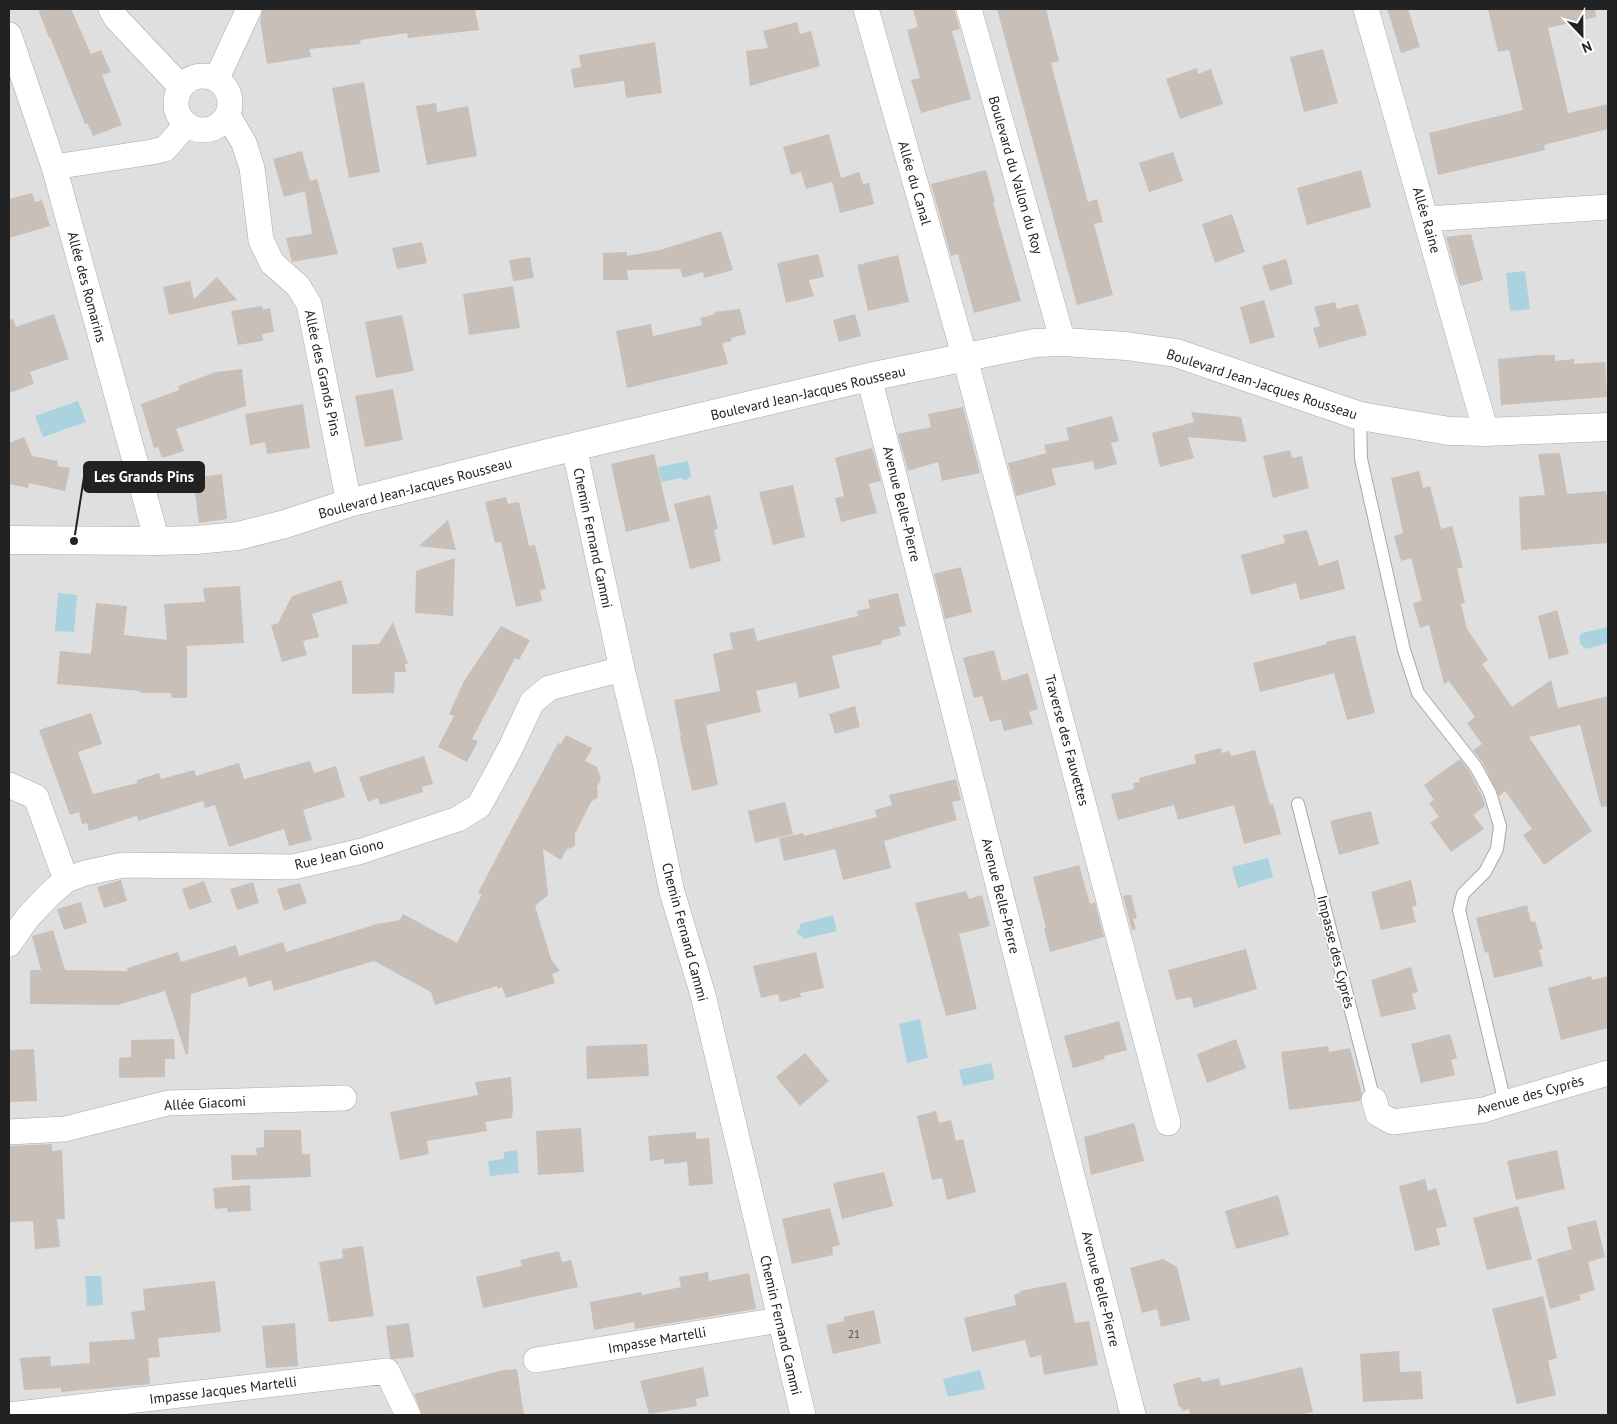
<svg xmlns="http://www.w3.org/2000/svg" width="1617" height="1424" font-family="'PT Sans',sans-serif">
<rect width="100%" height="100%" fill="#f2efe9"/>
<!-- residential -->
<path fill="#e0dfdf" d="M9,9H1608V1415H9Z"/>
<!-- water -->
<path fill="#aad3df" d="M1525,271L1530,309L1510,311L1506,273Z
M78,401L86,422L43,437L35,416Z
M688,461L691,476L686,481L681,478L661,482L658,467Z
M58,593L77,595L74,632L55,631Z
M1608,627V643L1586,649L1581,645L1579,638L1582,633Z
M1268,858L1273,877L1238,888L1232,867Z
M833,915L837,931L803,939L802,936L797,934V931L800,928V924Z
M920,1019L928,1058L907,1063L899,1024Z
M991,1063L995,1079L963,1086L959,1070Z
M517,1150L519,1173L490,1176L488,1161L504,1159V1152Z
M85,1276H101L103,1305L87,1306Z
M980,1370L985,1389L948,1397L943,1379Z"/>
<!-- building -->
<path fill="#c7bfb8" d="M38,9H71L91,54L101,50L111,72L102,75L122,125L93,136L87,123L85,124L50,37L49,38Z
M263,9H475L479,30L408,38L407,33L360,40L361,44L309,49L311,57L267,64L260,20Z
M913,9H954L960,29L952,31L971,99L921,113L911,80L920,78L907,30L918,27Z
M997,9H1046L1059,61L1051,63L1088,202L1097,199L1103,222L1094,224L1113,295L1077,305Z
M1387,9H1408L1420,47L1401,53Z
M1488,9H1595L1596,17L1548,28L1568,113L1608,104V129L1544,145L1545,150L1438,175L1429,133L1523,110L1509,50L1498,52Z
M797,22L800,34L811,31L820,66L750,86L746,51L768,48L763,31Z
M655,42L662,93L626,98L624,81L574,88L571,69L581,67L579,55Z
M1323,49L1338,103L1304,112L1290,57Z
M1197,68L1198,74L1211,69L1223,104L1180,119L1166,79Z
M364,82L380,172L349,178L332,88Z
M436,103L437,112L468,106L477,156L427,165L416,106Z
M829,134L841,178L859,172L863,184L869,183L874,204L840,213L832,182L806,189L801,172L791,175L783,147Z
M302,151L310,181L317,179L338,254L292,262L286,238L312,234L305,191L284,197L273,159Z
M1173,152L1183,181L1149,192L1139,163Z
M986,170L995,202L993,203L1021,301L974,313L958,254L951,256L931,184Z
M1361,170L1371,207L1307,225L1297,188Z
M32,193L35,202L42,200L50,226L9,238V199Z
M1232,214L1245,252L1215,263L1202,224Z
M721,231L733,270L704,278L703,272L683,278L680,269L627,270L628,280H603V253L627,252V256L660,250Z
M1471,234L1483,280L1460,286L1446,237Z
M422,242L427,263L397,269L392,248Z
M818,254L824,277L809,280L814,296L786,303L777,263Z
M898,255L909,302L868,311L857,265Z
M530,257L534,278L513,281L509,260Z
M1286,259L1293,284L1270,291L1262,266Z
M217,277L237,300L169,315L163,287L190,281L194,299Z
M513,286L520,328L469,335L463,294Z
M1264,300L1275,337L1250,344L1240,307Z
M1335,302L1337,309L1358,304L1367,335L1319,348L1313,328L1320,326L1314,307Z
M262,306L263,310L270,308L274,332L262,334L263,341L238,345L231,311Z
M740,309L746,334L731,338L732,341L722,343L728,364L627,388L616,331L651,324L653,336L702,325L700,318L715,314L714,312Z
M54,314L69,359L30,372L34,384L9,393V320L13,319L16,327Z
M855,314L861,336L839,342L833,320Z
M402,315L414,371L376,378L365,322Z
M1540,355H1555V361L1574,359V364L1605,362L1607,397L1501,405L1498,359Z
M242,369L246,406L176,429L184,451L162,458L158,447L154,448L141,404L179,390L178,386L216,372Z
M393,389L403,440L365,447L355,396Z
M303,404L310,448L267,454L265,442L250,445L245,414Z
M963,407L980,473L942,481L938,462L908,471L898,434L931,427L928,414Z
M1191,412L1241,417L1247,442L1188,437L1194,458L1160,467L1152,433L1194,422Z
M1112,416L1119,441L1111,443L1117,464L1095,470L1093,461L1051,469L1044,445L1069,440L1066,428Z
M24,437L32,456L58,461L57,466L70,468L65,491L29,483L28,488L9,484V443Z
M872,448L881,481L869,484L877,513L841,522L835,498L844,496L835,458Z
M1290,450L1292,458L1302,456L1309,488L1273,498L1263,456Z
M1047,453L1056,485L1016,496L1008,463Z
M1560,453L1567,494L1606,491V494H1608V515H1607L1608,543L1521,550L1519,497L1545,495L1538,454Z
M654,454L670,521L626,532L611,464Z
M1419,471L1423,488L1430,486L1441,529L1452,526L1463,567L1457,569L1465,603L1461,604L1467,629L1488,660L1482,664L1512,707L1551,680L1558,708L1608,696V806L1601,807L1580,725L1529,737L1592,831L1544,865L1523,835L1532,829L1505,791L1499,796L1483,763L1473,750L1482,744L1467,723L1475,717L1449,681L1444,684L1429,625L1420,628L1413,603L1422,601L1411,558L1401,561L1394,536L1403,533L1391,478Z
M222,474L227,519L199,523L193,478Z
M793,485L805,537L773,545L759,492Z
M710,495L718,529L714,530L721,561L690,569L674,504Z
M506,497L508,504L519,502L529,546L535,545L546,589L540,590L542,601L516,607L501,542L495,543L485,502Z
M448,520L456,550L419,546Z
M1307,530L1319,566L1338,560L1345,589L1300,600L1296,583L1251,595L1241,555L1285,543L1283,535Z
M455,558L453,616L415,613L416,571Z
M961,567L972,612L945,619L934,574Z
M341,580L348,603L312,614L319,637L303,641L307,655L282,662L271,625L278,623L292,596Z
M240,586L244,643L187,646V698H172L171,693H140V691L57,684L60,651L91,654L96,603L127,606L124,635L167,640L164,604L205,602L203,588Z
M898,593L906,626L899,627L901,635L881,641L882,644L832,656L840,688L799,698L796,682L756,691L761,712L706,725L718,785L692,791L680,737H681L674,700L720,691L713,654L733,649L729,633L754,628L757,641L858,616L857,611L870,608L868,600Z
M1557,610L1569,654L1549,659L1538,616Z
M393,622L408,664H405L406,672H395L394,693L352,694V645L379,644Z
M501,626L530,640L519,660L515,658L472,739L478,741L467,762L438,747L454,716L449,714L464,681Z
M1355,635L1375,713L1347,720L1334,673L1260,692L1253,663L1327,644L1326,642Z
M994,650L1002,681L1028,673L1038,709L1029,712L1033,724L1004,731L1001,719L990,722L982,696L974,698L963,658Z
M855,706L860,727L835,734L829,714Z
M91,713L102,744L78,752L93,794L137,783V780L159,773L161,779L194,770L196,776L239,763L244,779L310,761L314,773L336,766L345,797L303,810L312,840L289,846L284,829L229,847L215,805L205,808L203,801L138,821L137,816L89,831L87,823L82,824L79,812L70,815L39,730Z
M566,735L592,748L585,761L597,767L601,779L597,787L598,797L591,802L575,834V846L566,850L561,860L543,849L548,895L535,906L551,959L560,971L552,974L555,983L506,998L502,987L498,989L497,986L435,1005L431,992L374,961L274,991L271,980L249,987L246,977L191,994L188,1054L186,1055L165,991L118,1005L30,1004V970H41L32,936L53,930L65,970L128,971L127,968L178,952L181,962L236,945L239,956L283,942L286,952L377,924L400,920L403,914L457,943L482,894L478,893L502,847L558,743L561,744Z
M1221,748L1222,753L1229,751L1231,756L1255,750L1270,805L1273,804L1281,834L1244,844L1234,805L1178,820L1174,805L1118,820L1111,794L1134,789L1133,783L1140,782L1139,778L1196,763L1194,755Z
M424,756L433,784L422,787L423,792L380,805L378,798L368,802L359,777Z
M1460,759L1469,771L1482,796L1485,806L1473,815L1484,829L1451,852L1430,823L1439,817L1429,803L1434,800L1424,785Z
M956,779L961,800L952,802L957,820L884,841L891,868L843,880L835,849L784,861L779,838L803,833L804,836L877,817L875,810L892,805L889,795Z
M785,802L793,834L755,843L748,811Z
M1371,811L1379,844L1339,855L1330,821Z
M1079,865L1090,904L1095,902L1104,937L1050,952L1044,928H1046L1033,877Z
M121,880L127,901L104,908L97,887Z
M1411,880L1417,905L1412,907L1416,922L1381,930L1371,892Z
M204,881L212,902L189,910L182,889Z
M253,882L259,903L237,910L230,889Z
M300,883L307,903L284,911L277,889Z
M966,891L969,899L982,895L990,926L959,934L977,1009L946,1016L915,903Z
M1127,895H1131L1137,918L1133,919L1136,929L1132,930L1123,896Z
M81,902L87,923L64,930L57,909Z
M1527,905L1531,922L1535,921L1543,949L1539,950L1543,966L1494,978L1488,952L1485,953L1476,918Z
M1246,949L1257,989L1194,1008L1191,997L1176,1000L1168,970Z
M816,952L824,988L800,993L801,997L780,1002L778,994L761,998L753,966Z
M1411,967L1418,992L1412,994L1416,1009L1381,1017L1371,980Z
M1591,976L1592,980L1608,976V1028L1561,1040L1548,988Z
M1119,1021L1127,1050L1104,1056L1105,1059L1073,1068L1064,1036Z
M1450,1034L1457,1058L1451,1060L1455,1075L1421,1083L1411,1044Z
M174,1039L175,1059H165V1077L119,1078V1058L131,1057V1040Z
M1236,1039L1246,1068L1207,1083L1197,1054Z
M647,1044L649,1076L587,1079L586,1046Z
M1328,1046L1329,1052L1350,1048L1362,1094L1360,1101L1289,1110L1281,1052Z
M34,1049L37,1101L10,1102L9,1050Z
M805,1053L829,1081L800,1106L776,1077Z
M511,1077L513,1108L512,1118L485,1122L487,1131L427,1141L429,1154L400,1160L390,1112L478,1095L475,1082Z
M936,1111L939,1123L951,1120L956,1141L963,1139L976,1192L947,1200L942,1178L932,1180L917,1116Z
M1134,1123L1144,1161L1091,1175L1084,1137Z
M581,1128L584,1172L538,1175L536,1131Z
M264,1130H301L302,1154H310L311,1177L232,1180L231,1155H257L256,1148L264,1147Z
M696,1132V1139L709,1138L713,1184L689,1186L687,1162L664,1164V1159L650,1161L648,1136Z
M52,1144V1151L62,1150L65,1219H57L60,1247L35,1249L33,1221L9,1222V1146Z
M1557,1150L1565,1189L1516,1200L1507,1161Z
M884,1172L893,1206L842,1219L833,1183Z
M1425,1179L1428,1191L1436,1188L1447,1226L1436,1229L1440,1245L1415,1251L1399,1186Z
M250,1185L251,1211L228,1212L227,1208L215,1209L213,1188Z
M1278,1195L1289,1235L1236,1249L1225,1211Z
M1518,1206L1532,1259L1487,1270L1473,1218Z
M830,1208L840,1245L832,1247L833,1255L792,1264L782,1219Z
M1596,1220L1605,1257L1588,1262L1595,1290L1579,1295L1581,1300L1550,1309L1537,1259L1572,1249L1567,1227Z
M363,1246L374,1316L329,1322L319,1262L343,1258L342,1249Z
M559,1251L562,1262L571,1260L578,1287L483,1308L476,1277L522,1266L520,1260Z
M1163,1259L1177,1267L1190,1320L1161,1327L1157,1309L1142,1313L1130,1268Z
M708,1272L709,1281L749,1273L756,1309L635,1329L634,1322L594,1330L590,1302L641,1292L642,1295L681,1287L679,1277Z
M215,1281L221,1332L158,1338L160,1357L148,1358L150,1384L61,1392V1388L24,1390L20,1358L50,1356L51,1366L90,1363L89,1342L135,1339L131,1312L145,1310L143,1289Z
M1066,1282L1075,1323L1089,1321L1098,1365L1044,1375L1041,1355L1030,1358L1025,1340L972,1352L964,1318L1016,1305L1014,1295L1020,1293V1291Z
M1543,1296L1557,1358L1548,1361L1556,1395L1517,1404L1492,1309Z
M874,1310L881,1343L833,1354L826,1325L844,1321V1317Z
M295,1323L298,1366L266,1368L262,1326Z
M409,1323L414,1357L395,1359L390,1358L386,1326Z
M1399,1351L1400,1372L1421,1371L1423,1399L1363,1402L1360,1354Z
M703,1367L709,1396L696,1399L697,1406L649,1414L640,1381Z
M1302,1367L1313,1412L1298,1415H1190L1189,1409L1182,1411L1181,1407H1179L1173,1384L1200,1377L1202,1382L1219,1378L1221,1386Z
M517,1369L524,1415H422L414,1394L503,1370Z"/>
<g fill="none" stroke-linecap="round" stroke-linejoin="round">
<defs>
<path id="service" d="M1360,416L1361,459L1404,650L1418,693L1476,767L1490,793L1500,826L1497,849L1485,872L1463,894L1459,910L1505,1103
M1298,804L1374,1100"/>
<path id="minor" d="M111,9L116,18L181,87
M866,9L965,358L1168,1123
M969,9L1063,342
M1366,9L1486,432
M9,35L54,167L157,541
M176 103a27 27 0 1 1 54 0a27 27 0 1 1-54 0Z
M217,78L249,9
M228,116L244,143L252,168L261,240L272,263L298,286L309,304L349,503
M54,167L152,152L165,149L186,125
M1426,219L1608,207
M869,377L1133,1415
M574,447L622,669L645,763L672,892L703,995L803,1415
M9,785L36,797L66,880
M9,944L28,917L50,894L66,880L85,873L123,865L293,867L362,851L458,819L479,806L510,749L532,702L549,688L622,669
M1374,1100L1378,1114L1393,1122L1484,1110L1505,1103L1608,1073
M9,1132L65,1129L168,1103L344,1098
M536,1360L779,1320
M9,1415L387,1371L408,1415"/>
<path id="tertiary" d="M9,540L157,541L196,540L238,536L285,524L349,503L552,452L869,377L1035,343L1063,342L1126,346L1176,353L1360,416L1449,431L1486,432L1608,427"/>
</defs>
<!-- service casing -->
<use href="#service" stroke="#a9a9a9" stroke-width="14"/>
<!-- minor casing -->
<use href="#minor" stroke="#a9a9a9" stroke-width="26"/>
<!-- tertiary casing -->
<use href="#tertiary" stroke="#a9a9a9" stroke-width="29"/>
<!-- service -->
<use href="#service" stroke="#fff" stroke-width="12"/>
<!-- minor -->
<use href="#minor" stroke="#fff" stroke-width="25"/>
<!-- tertiary -->
<use href="#tertiary" stroke="#fff" stroke-width="28"/>
</g>
<g text-anchor="middle" dominant-baseline="central" stroke-width="4" stroke-linejoin="round" paint-order="stroke">
<!-- number labels -->
<g font-size="11" fill="#4b4948">
<text x="854" y="1334">21</text>
</g>
<!-- street labels -->
<g font-size="14" fill="#222" stroke="#fff">
<text transform="translate(1016 175) rotate(74)">Boulevard du Vallon du Roy</text>
<text transform="translate(915 183) rotate(74)">Allée du Canal</text>
<text transform="translate(1427 220) rotate(74)">Allée Raine</text>
<text transform="translate(87 287) rotate(75)">Allée des Romarins</text>
<text transform="translate(323 373) rotate(78)">Allée des Grands Pins</text>
<text transform="translate(1262 384) rotate(18)">Boulevard Jean-Jacques Rousseau</text>
<text transform="translate(808 393) rotate(-13)">Boulevard Jean-Jacques Rousseau</text>
<text transform="translate(415 488) rotate(-15)">Boulevard Jean-Jacques Rousseau</text>
<text transform="translate(902 504) rotate(76)">Avenue Belle-Pierre</text>
<text transform="translate(593 538) rotate(78)">Chemin Fernand Cammi</text>
<text transform="translate(1067 740) rotate(75)">Traverse des Fauvettes</text>
<text transform="translate(339 854) rotate(-14)">Rue Jean Giono</text>
<text transform="translate(1001 896) rotate(76)">Avenue Belle-Pierre</text>
<text transform="translate(685 932) rotate(75)">Chemin Fernand Cammi</text>
<text transform="translate(1336 952) rotate(76)">Impasse des Cyprès</text>
<text transform="translate(1530 1095) rotate(-16)">Avenue des Cyprès</text>
<text transform="translate(205 1103) rotate(-3)">Allée Giacomi</text>
<text transform="translate(1101 1289) rotate(76)">Avenue Belle-Pierre</text>
<text transform="translate(781 1325) rotate(77)">Chemin Fernand Cammi</text>
<text transform="translate(657 1340) rotate(-10)">Impasse Martelli</text>
<text transform="translate(223 1390) rotate(-7)">Impasse Jacques Martelli</text>
</g>
</g>
<!-- callouts -->
<path fill="none" stroke="#222" stroke-width="2" d="M74 541L84 477"/>
<circle fill="#222" stroke="#fff" stroke-width="2" cx="74" cy="541" r="5"/>
<rect fill="#222" stroke="#222" stroke-width="2" x="84" y="462" width="120" height="30" rx="5"/>
<g font-size="15" text-anchor="middle" font-weight="bold" fill="#fff">
<text x="144" y="482">Les Grands Pins</text>
</g>
<!-- border -->
<rect width="1617" height="1424" fill="none" stroke="#222222" stroke-width="20"/>
<!-- north arrow -->
<g transform="translate(1582 35) rotate(158)" stroke="#ffffff" stroke-width="4" paint-order="stroke">
<path d="M0-4L9 19L0 12L-9 19Z" fill="#222222"/>
<text y="-8" font-size="14" font-weight="bold" text-anchor="middle" fill="#222222">N</text>
</g>
</svg>
